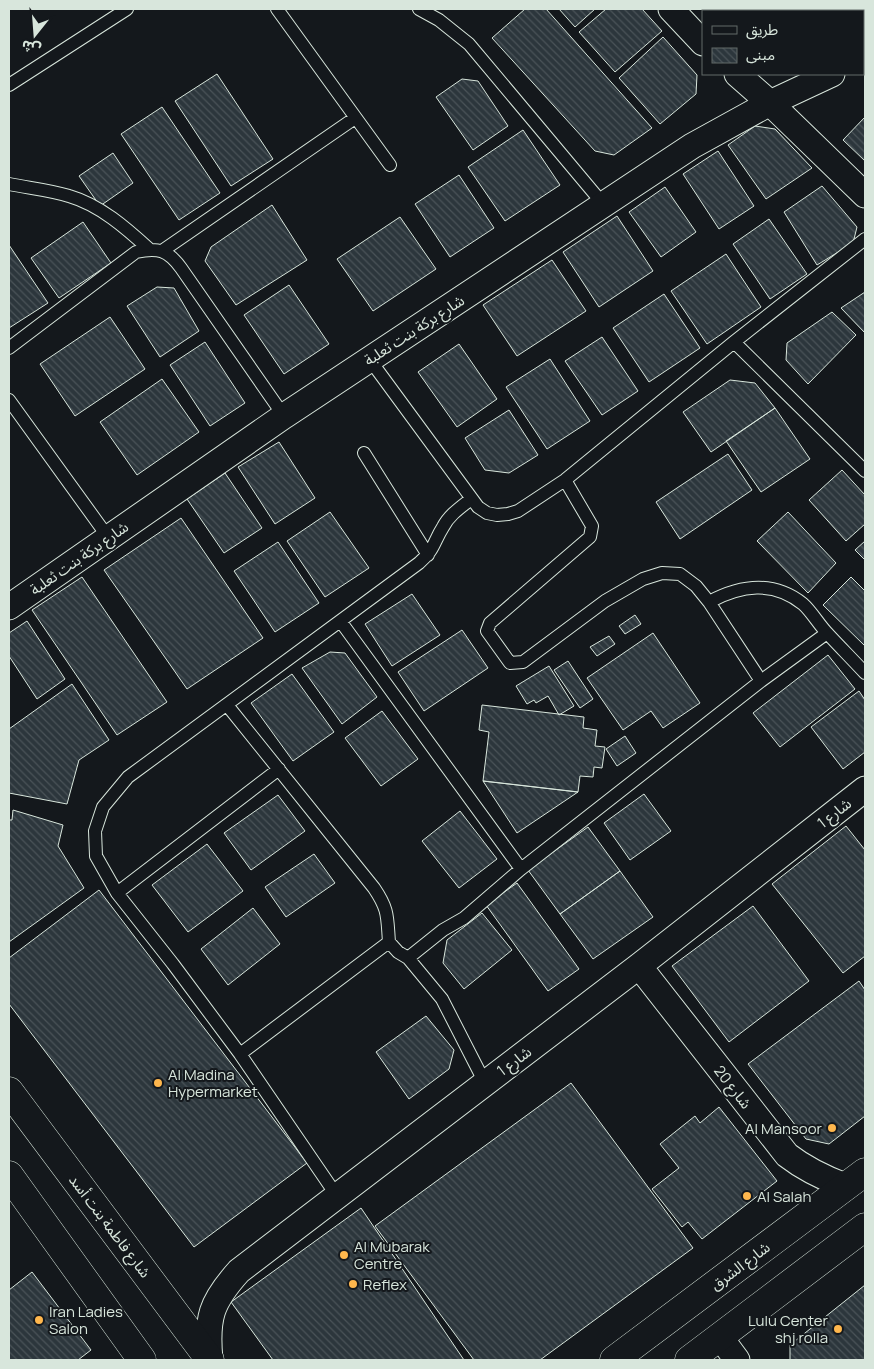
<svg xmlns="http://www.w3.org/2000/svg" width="874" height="1369" font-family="Manrope,'Noto Sans Arabic',sans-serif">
<defs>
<pattern id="building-back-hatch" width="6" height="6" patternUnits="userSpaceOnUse" patternTransform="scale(1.25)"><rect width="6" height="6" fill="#2c363c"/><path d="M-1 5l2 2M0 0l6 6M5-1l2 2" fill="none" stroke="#4a5358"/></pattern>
</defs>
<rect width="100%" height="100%" fill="#14181c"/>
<!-- building -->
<path fill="url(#building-back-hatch)" stroke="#d8e6dc" d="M525,9H546L652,128L614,155L595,151L492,38Z
M559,9H595L575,27Z
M606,9H642L662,31L615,72L579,32Z
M829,9H852L858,11H828Z
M663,37L697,75L696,94L660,124L619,78Z
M217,74L273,159L231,186L175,101Z
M462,79L478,81L508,126L473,150L436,97Z
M162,107L220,193L179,220L121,134Z
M865,117V161L843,140Z
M755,126L775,129L812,168L766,199L728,145Z
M523,130L560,185L505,221L468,167Z
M718,151L754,206L719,229L683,174Z
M113,153L133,183L100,206L79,176Z
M459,175L494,228L450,257L415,204Z
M822,186L857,227L853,243L817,265L784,212Z
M665,187L696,232L661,257L629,212Z
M272,205L307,260L236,305L205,261L211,247Z
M617,216L653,271L599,307L563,252Z
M400,217L436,269L373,311L337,259Z
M769,219L807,274L770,299L733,244Z
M83,222L111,263L59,298L31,258Z
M9,245L48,303L9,328Z
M726,254L761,307L707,344L671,291Z
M552,260L586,311L517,356L483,305Z
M289,285L329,344L284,374L244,315Z
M157,287L174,288L199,331L160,357L127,306Z
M865,292V333L841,308Z
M664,294L700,348L649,382L613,328Z
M832,312L856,335L808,384L786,360L787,343Z
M110,317L145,369L75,416L40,364Z
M602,337L638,391L602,415L565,361Z
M205,342L245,403L210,426L170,365Z
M459,344L497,399L457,427L418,372Z
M550,359L590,421L547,449L506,387Z
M162,379L199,432L137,475L100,422Z
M730,380L755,383L775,408L711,452L683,412Z
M775,408L810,459L761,492L726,441Z
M509,410L538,455L509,473L485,470L465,438Z
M279,442L315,498L275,524L238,467Z
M728,454L752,490L680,539L656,502Z
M842,470L865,495V524L846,541L809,500Z
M225,473L262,528L224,553L187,499Z
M330,512L369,568L325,597L287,541Z
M788,512L836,563L808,593L757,541Z
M181,518L263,638L187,689L104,570Z
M865,541V560L855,550Z
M278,542L319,603L275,632L234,571Z
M82,577L167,702L117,735L32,610Z
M851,577L865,591V646L823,605Z
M412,594L440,635L392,666L365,624Z
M635,615L641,624L625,634L619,626Z
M27,621L65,679L37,699L9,656V633Z
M462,630L488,668L424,711L398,672Z
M653,633L700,703L663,728L651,711L623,730L587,678Z
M609,636L615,644L597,656L590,647Z
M330,652L345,653L377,697L342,724L302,668Z
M828,655L855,689L780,747L753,713Z
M568,661L593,699L580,708L554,670Z
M549,666L574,706L559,715L548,696L536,703L534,700L527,704L516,686Z
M292,674L334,732L293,761L251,703Z
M72,684L109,740L79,760L67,804L9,793V729Z
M859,691L865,700V752L843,769L811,727Z
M482,705L584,717L583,728L597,730L595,746L605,747L602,768L594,767L593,777L580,776L578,792L483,781L489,732L479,730Z
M382,711L418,759L381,786L345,738Z
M625,736L636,753L617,766L606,749Z
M483,781L578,792L517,833Z
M644,794L671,831L630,860L604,823Z
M278,795L305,831L251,870L224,833Z
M13,810L63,825L58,846L84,888L9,942V820H12Z
M460,811L497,859L459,888L422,841Z
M846,826L865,850V956L843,973L772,884Z
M588,827L620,871L560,914L528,870Z
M207,844L243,891L188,932L152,885Z
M314,854L335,883L286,917L265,887Z
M620,871L653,917L593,959L560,914Z
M517,883L579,969L548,991L486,905Z
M99,890L307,1163L194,1247L9,1004V958Z
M753,906L809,981L729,1042L672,966Z
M253,908L280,944L228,985L201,949Z
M482,913L512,950L464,989L443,963L447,940Z
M859,981L865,990V1116L829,1144L806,1139L748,1064Z
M426,1016L454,1050L449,1069L409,1099L376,1052Z
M571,1083L693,1248L540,1360H474L375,1226Z
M719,1107L777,1181L702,1239L688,1222L682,1227L652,1189L679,1168L660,1144L695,1116L700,1123Z
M361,1208L464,1360H273L231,1302Z
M32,1272L91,1350L78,1360H9V1290Z
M865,1285V1360H790V1345Z"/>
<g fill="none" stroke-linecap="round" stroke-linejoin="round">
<defs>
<path id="lane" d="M277,9L390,165
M419,9L439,20L469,44L604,205
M9,85L127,9
M9,184C29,188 50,190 69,196C100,205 126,228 149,249
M162,251L355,118
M734,342L865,471
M9,348L136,252C158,247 168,250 181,268L284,416
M370,360L478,507L487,513L497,515L508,514L518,511L565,480L734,342L865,239
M9,400L108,537
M364,453L428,555
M565,480L592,526L590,537L490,623L487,631L510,663L523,662L605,601L643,579L662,573L680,574L696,586L709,602L761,681
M709,602C741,585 773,580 803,604C812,612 819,625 828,634C840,647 853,660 865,673
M341,622L521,869
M227,705L374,888C389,910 387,917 389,942L240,1054
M117,893L279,769
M389,942L398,952L408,958L443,930L464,918L521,869L761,681L827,633
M408,958L442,999L485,1083
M337,1196L240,1054L173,964L117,893L96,856L95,831L103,807L128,777L419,563C435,549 433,543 443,527C449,515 461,507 471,499"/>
<path id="street" d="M671,9L703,43
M740,11L743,9
M863,57L865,55
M737,74L770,103L865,195
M9,607L284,416L692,146L770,103L832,74
M639,966L787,1155C805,1169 824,1178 845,1186
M720,1337L737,1360
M210,1360C206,1318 211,1302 239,1271L639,966L865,789"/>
<path id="secondary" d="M9,1091L210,1360
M9,1175L142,1360"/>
<path id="primary" d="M614,1360L865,1172
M689,1360L865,1227"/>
</defs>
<!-- lane casing -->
<use href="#lane" stroke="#d8e6dc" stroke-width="14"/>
<!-- street casing -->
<use href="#street" stroke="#d8e6dc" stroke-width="27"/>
<!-- secondary casing -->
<use href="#secondary" stroke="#d8e6dc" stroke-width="29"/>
<!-- primary casing -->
<use href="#primary" stroke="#d8e6dc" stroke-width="29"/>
<!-- lane -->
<use href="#lane" stroke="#14181c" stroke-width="12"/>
<!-- street -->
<use href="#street" stroke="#14181c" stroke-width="25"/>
<!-- secondary -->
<use href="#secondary" stroke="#14181c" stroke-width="28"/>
<!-- primary -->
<use href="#primary" stroke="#14181c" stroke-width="28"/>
</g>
<!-- markers -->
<g fill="#ffb74d" stroke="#14181c" stroke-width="2">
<circle cx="158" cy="1083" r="5"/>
<circle cx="832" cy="1128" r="5"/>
<circle cx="747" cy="1196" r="5"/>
<circle cx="344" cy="1255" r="5"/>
<circle cx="353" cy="1284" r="5"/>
<circle cx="39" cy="1320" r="5"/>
<circle cx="838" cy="1329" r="5"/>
</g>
<g text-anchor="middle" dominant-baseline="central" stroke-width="4" stroke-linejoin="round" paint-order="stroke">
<!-- street labels -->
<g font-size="15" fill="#d8e6dc" stroke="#14181c">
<text transform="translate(414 330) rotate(-33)">شارع بركة بنت ثعلبة</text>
<text transform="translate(79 558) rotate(-35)">شارع بركة بنت ثعلبة</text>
<text transform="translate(834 813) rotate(-38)">شارع 1</text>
<text transform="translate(514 1061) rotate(-37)">شارع 1</text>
<text transform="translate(733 1087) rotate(52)">شارع 20</text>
<text transform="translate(110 1226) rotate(53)">شارع فاطمة بنت أسد</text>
<text transform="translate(740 1266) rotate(-37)">شارع الشرق</text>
</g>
<!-- poi labels -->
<g font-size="15" fill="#d8e6dc" stroke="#14181c" text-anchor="start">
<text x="168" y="1074">Al Madina<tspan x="168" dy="17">Hypermarket</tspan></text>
<text x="822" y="1128" text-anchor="end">Al Mansoor</text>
<text x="757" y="1196">Al Salah</text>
<text x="354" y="1246">Al Mubarak<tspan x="354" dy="17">Centre</tspan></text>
<text x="363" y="1284">Reflex</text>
<text x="49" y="1311">Iran Ladies<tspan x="49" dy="17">Salon</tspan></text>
<text x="828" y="1320" text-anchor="end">Lulu Center<tspan x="828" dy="17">shj rolla</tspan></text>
</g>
</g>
<!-- border -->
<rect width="874" height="1369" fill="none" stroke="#d8e6dc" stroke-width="20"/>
<!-- legend -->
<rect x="702" y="10" width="162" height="65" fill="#14181c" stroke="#626a69"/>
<rect x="712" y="26" width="25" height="8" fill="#14181c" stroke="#626a69"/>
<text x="746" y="35" font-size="15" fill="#d8e6dc">طريق</text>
<rect x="712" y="48" width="25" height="15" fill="url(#building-back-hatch)" stroke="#626a69"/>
<text x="746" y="60" font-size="15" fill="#d8e6dc">مبنى</text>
<!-- north arrow -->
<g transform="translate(35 35) rotate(197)" stroke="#14181c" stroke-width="4" paint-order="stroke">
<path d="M0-4L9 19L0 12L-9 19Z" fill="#d8e6dc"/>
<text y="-8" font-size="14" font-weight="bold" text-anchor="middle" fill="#d8e6dc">ش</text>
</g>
</svg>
